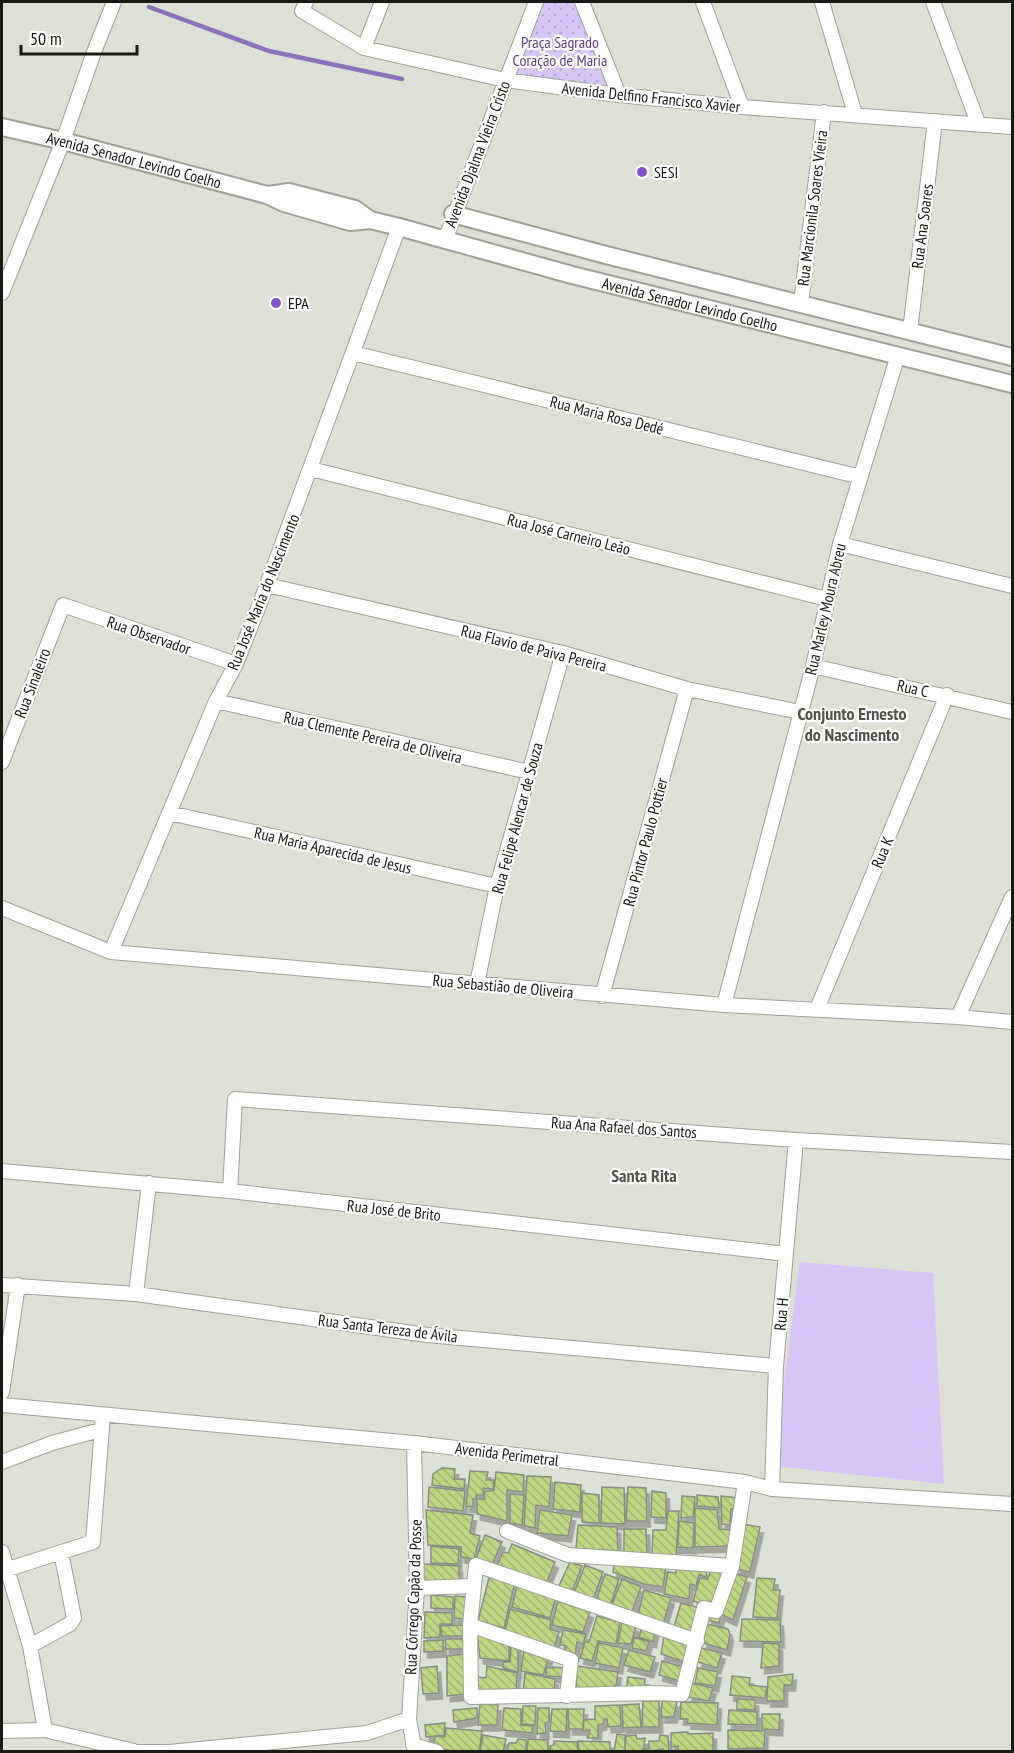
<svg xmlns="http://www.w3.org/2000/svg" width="1014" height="1753" font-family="'PT Sans Narrow',sans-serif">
<defs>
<pattern id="park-dots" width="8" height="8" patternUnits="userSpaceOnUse" patternTransform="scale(1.5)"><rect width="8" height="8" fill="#d6c6f8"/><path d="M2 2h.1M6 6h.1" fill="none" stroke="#b7aad4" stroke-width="1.8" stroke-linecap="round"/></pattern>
<pattern id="building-back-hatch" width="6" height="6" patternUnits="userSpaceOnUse" patternTransform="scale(1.5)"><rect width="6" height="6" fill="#bfd584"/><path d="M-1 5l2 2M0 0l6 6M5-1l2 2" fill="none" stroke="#a4b671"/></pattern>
<filter id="shadow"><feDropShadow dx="3.5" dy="6" stdDeviation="0" flood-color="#0004"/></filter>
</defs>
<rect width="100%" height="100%" fill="#dde0d6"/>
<!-- grass -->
<path fill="#d6c6f8" d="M800,1262L933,1273L944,1484L773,1466Z"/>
<!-- park -->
<path fill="url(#park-dots)" d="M542,2H573L612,90L515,78Z"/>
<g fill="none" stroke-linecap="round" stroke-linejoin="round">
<!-- stream -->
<path stroke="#8b73b9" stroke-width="4.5" d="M149,7L269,51L402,79"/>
</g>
<!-- building -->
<path fill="url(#building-back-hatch)" stroke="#8a8d83" stroke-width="1.5" filter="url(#shadow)" d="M442,1468L455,1469L454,1479H465L464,1489L432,1485L433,1474Z
M470,1471L488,1472L486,1480H494L493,1489L483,1488V1495H476V1499H473V1507L466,1506Z
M496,1472L524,1475L523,1492L507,1490V1521L477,1514V1499H485L484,1492L494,1490Z
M527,1476L551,1477L549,1507L536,1505L535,1528L524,1526Z
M555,1482L581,1485L580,1512L553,1509Z
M429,1487L465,1491L463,1511L428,1507Z
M602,1487L624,1488L625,1524L601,1523Z
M628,1487L646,1488L647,1521H626Z
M652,1491L666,1493V1518L651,1517Z
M582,1493L599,1495V1523L582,1522Z
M510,1494L524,1495L522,1525L510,1523Z
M697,1495L718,1497L719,1508L697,1506Z
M682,1496L695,1497L693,1517L681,1518Z
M721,1496L739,1498L737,1510L731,1509L730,1525L722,1524Z
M695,1508L717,1510L719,1529L735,1530L732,1546L695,1547Z
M426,1510L473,1515L470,1533L480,1536L474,1559L461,1557V1547L428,1545Z
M540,1510L572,1515L568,1536L537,1533Z
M668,1511H679L676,1556L652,1554L653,1530H666Z
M679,1521L694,1523L693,1548L678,1547Z
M742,1524L760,1527L750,1572L736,1569Z
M578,1525L617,1527L618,1551L576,1549Z
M624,1529H646L647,1553H624Z
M485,1535L502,1542L491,1567L475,1561Z
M512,1544L555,1562L545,1586L496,1568L503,1552L508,1553Z
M431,1546L459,1549L458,1564L431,1563Z
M570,1562L582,1566L571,1594L558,1588Z
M614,1563L666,1566L663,1587L644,1584L613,1572Z
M423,1564L459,1566V1585L424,1584Z
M585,1565L603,1572L593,1600L574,1593Z
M677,1566L707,1570L706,1577L699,1575L696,1586L690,1584L689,1599L664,1594L668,1572L676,1573Z
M711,1568L727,1571L716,1608L693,1601L700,1578L708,1579Z
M734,1573L747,1577L733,1620L718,1613Z
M490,1574L515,1582L504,1628L478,1621Z
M605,1574L619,1579L610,1606L596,1601Z
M757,1578L775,1579L773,1590H780L777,1618L753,1617Z
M622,1579L641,1587L631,1614L611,1607Z
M517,1585L556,1597L550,1618L512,1607Z
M644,1590L671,1598L663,1624L638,1615Z
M431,1595L453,1597V1609L431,1608Z
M455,1596L467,1597L464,1619L454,1618Z
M558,1601L590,1612L583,1632L552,1625Z
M681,1603L700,1608L693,1633L674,1627Z
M510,1609L551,1620L550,1629L559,1632L554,1648L505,1632Z
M425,1612L452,1613V1624H440V1637L424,1638Z
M710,1612L721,1616L719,1623L707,1620Z
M597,1616L620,1622L616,1644L598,1641L592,1661L580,1658L585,1642H589Z
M742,1619L780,1620L781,1642L740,1641Z
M622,1622L636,1626L631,1644L618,1643Z
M707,1624L728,1629L730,1635L727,1650L703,1643Z
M464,1625L465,1636H442L441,1626Z
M642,1627L655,1631L653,1642L639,1637Z
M563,1630L586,1634L583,1644L577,1642L575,1656L565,1654L566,1646L560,1645Z
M477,1633L509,1642V1661L480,1658Z
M664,1636L692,1643L688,1663L661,1654Z
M634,1637L649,1642L646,1651L632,1648Z
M445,1639H464L465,1649H446Z
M443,1640V1651L424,1652V1641Z
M599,1643L623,1648L619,1668L595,1663Z
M763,1643L779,1644V1666L761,1668Z
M511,1644L518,1645V1672L503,1668V1662H510Z
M701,1648L722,1653L717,1668L698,1662Z
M524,1650L549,1657L543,1675L521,1671Z
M629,1650L655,1657L650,1672L624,1665Z
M465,1654L466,1694L447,1696V1656Z
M662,1661L683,1667L680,1681L659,1675Z
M437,1666L439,1693L423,1694L421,1668Z
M487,1666L517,1673L516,1693L477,1690L478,1677L486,1678Z
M577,1666L618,1672L615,1692H576Z
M553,1667L564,1668V1677L546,1676V1668H553Z
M698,1668L718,1672L715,1686L695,1683Z
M525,1673L555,1679L554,1694L523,1693Z
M793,1674L792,1685H784V1701H767L768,1677Z
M732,1676L750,1678L749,1685L767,1687L765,1698L730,1695Z
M628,1677L645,1679L644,1691H626Z
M691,1683L713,1688L709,1701L688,1697Z
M737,1699L755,1700V1710L737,1709Z
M643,1701H659V1727H642Z
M662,1701H677L674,1717H661Z
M681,1702L718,1703L717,1725L687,1723L688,1719H680Z
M480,1704L498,1705L497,1725H478Z
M639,1704L641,1727L623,1728L622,1705Z
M620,1705L621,1726L608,1727L607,1719H604L603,1724L598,1725V1738H588L590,1730L583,1731L584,1720L595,1719V1706Z
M523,1706H536L535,1725L522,1724Z
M477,1708V1718L454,1722L453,1710Z
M504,1708L521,1709V1725L533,1726L532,1733L502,1730Z
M538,1708H549V1722L545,1723L546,1733L537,1734Z
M552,1709H567L566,1732L550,1731Z
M568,1709H584L583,1729H569Z
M729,1710L757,1712V1725L728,1724Z
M762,1714H780L779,1730L762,1729Z
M445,1723L444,1735L426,1737L425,1725Z
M446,1728L482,1731L479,1752H457L433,1747L435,1736L445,1737Z
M728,1730L765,1731L764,1748L728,1749Z
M688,1732V1734L713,1733V1751L678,1752V1746L671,1747V1733Z
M617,1734L625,1735V1752H614Z
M483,1735L506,1739L503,1752H480Z
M636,1735L637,1739L645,1738L643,1752H625L626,1736Z
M660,1735L668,1736L669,1752H662L663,1749L646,1752L645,1749H649V1741H659Z
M518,1739L526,1740V1752H507L509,1743H516Z
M528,1739L548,1740V1752H527Z
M554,1741L577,1742L578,1752H550V1746L554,1745Z
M578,1741L610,1742V1752H579Z"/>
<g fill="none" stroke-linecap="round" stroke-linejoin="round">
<defs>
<path id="minor" d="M306,2L302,11L364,48L505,80L619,95L742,107L1012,127
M582,2L619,95
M703,2L742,107
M822,2L855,114
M933,2L978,123
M364,48L382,2
M445,240L536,2
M2,293L63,141L94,52L114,2
M801,303L824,112
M910,331L935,121
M353,353L861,477
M311,469L827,599
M840,544L1012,586
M267,585L563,653L687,689L800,712
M813,666L1012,712
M216,701L529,772
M2,762L63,605L236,664
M169,813L497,886
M2,908L111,952L724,1005L958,1017L1012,1022
M111,952L216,701L236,664L267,585L399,227
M477,984L497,886L563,653
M602,996L687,689
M724,1005L813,666L840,544L898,355
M817,1009L947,695
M958,1017L1012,897
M2,1171L230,1191L786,1254
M230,1191L235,1099L796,1140L1012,1152
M2,1285L136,1294L427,1335L776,1366
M136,1294L149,1183
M2,1392L18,1285
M2,1405L414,1443L745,1482L772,1489L1012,1504
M414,1443L417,1588L409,1719L415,1752
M2,1462L52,1443L100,1430
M772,1489L776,1366L796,1140
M507,1531L568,1555L732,1566L745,1482
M2,1552L30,1646L45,1730
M2,1571L93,1542L103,1415
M417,1588L473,1586
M470,1625L571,1660L567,1696
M697,1641L476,1565L470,1625L471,1697L651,1693L682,1694L704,1608L716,1611L732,1566
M30,1646L70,1624L74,1618L61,1552
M2,1731L45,1730L134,1751
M413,1745L437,1752
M135,1752H165
M169,1752L367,1733L409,1719"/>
<g id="tertiary">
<path id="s1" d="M2,127L63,141L267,195L284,203L350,222L370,220L399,227L572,275L1012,384"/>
<path d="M268,195L289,192L355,209L370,220"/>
<path d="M453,214L606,255L1012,357"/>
</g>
</defs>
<!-- minor casing -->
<use href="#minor" stroke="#9fa298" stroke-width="16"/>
<!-- tertiary casing -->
<use href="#tertiary" stroke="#9fa298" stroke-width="20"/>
<!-- minor -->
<use href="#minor" stroke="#fff" stroke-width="14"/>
<!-- tertiary -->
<use href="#tertiary" stroke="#fff" stroke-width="16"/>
</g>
<!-- markers -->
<g fill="#8351ca" stroke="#fff" stroke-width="2">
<circle cx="642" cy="172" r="6"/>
<circle cx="276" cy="303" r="6"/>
</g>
<g text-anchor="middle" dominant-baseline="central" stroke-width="4.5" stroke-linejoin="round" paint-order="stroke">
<!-- park labels -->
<g font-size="16" fill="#613e95" stroke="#fff">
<text x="560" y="42">Praça Sagrado<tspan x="560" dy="18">Coração de Maria</tspan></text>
</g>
<!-- street labels -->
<g font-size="16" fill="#191a16" stroke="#fff">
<text transform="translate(651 97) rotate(6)">Avenida Delfino Francisco Xavier</text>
<text transform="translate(477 154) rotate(-69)">Avenida Djalma Vieira Cristo</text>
<text stroke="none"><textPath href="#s1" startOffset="136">Avenida Senador Levindo Coelho</textPath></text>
<text transform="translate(812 208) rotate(-83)">Rua Marcionila Soares Vieira</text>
<text transform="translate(922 226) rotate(-83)">Rua Ana Soares</text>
<text stroke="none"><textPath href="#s1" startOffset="712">Avenida Senador Levindo Coelho</textPath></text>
<text transform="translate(607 415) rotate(14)">Rua Maria Rosa Dedé</text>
<text transform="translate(569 534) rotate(14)">Rua José Carneiro Leão</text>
<text transform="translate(263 592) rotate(-68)">Rua José Maria do Nascimento</text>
<text transform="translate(825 609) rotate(-77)">Rua Marley Moura Abreu</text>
<text transform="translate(149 635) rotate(19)">Rua Observador</text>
<text transform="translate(534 648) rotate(14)">Rua Flavio de Paiva Pereira</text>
<text transform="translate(32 683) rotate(-69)">Rua Sinaleiro</text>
<text transform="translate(913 688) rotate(12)">Rua C</text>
<text transform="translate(373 737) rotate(13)">Rua Clemente Pereira de Oliveira</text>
<text transform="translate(517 818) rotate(-75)">Rua Felipe Alencar de Souza</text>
<text transform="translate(645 842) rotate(-75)">Rua Pintor Paulo Pottier</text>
<text transform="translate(333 850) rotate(13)">Rua Maria Aparecida de Jesus</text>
<text transform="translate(882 852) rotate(-67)">Rua K</text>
<text transform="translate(503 986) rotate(5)">Rua Sebastião de Oliveira</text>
<text transform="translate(624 1127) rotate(4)">Rua Ana Rafael dos Santos</text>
<text transform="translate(394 1210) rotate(6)">Rua José de Brito</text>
<text transform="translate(781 1314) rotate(-85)">Rua H</text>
<text transform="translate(388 1328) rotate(7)">Rua Santa Tereza de Ávila</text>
<text transform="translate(507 1454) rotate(7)">Avenida Perimetral</text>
<text transform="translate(413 1597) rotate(-88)">Rua Córrego Capão da Posse</text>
</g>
<!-- poi labels -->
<g font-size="16" fill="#191a16" stroke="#fff" text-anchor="start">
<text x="654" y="172">SESI</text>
<text x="288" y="303">EPA</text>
</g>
<!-- neighbourhood labels -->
<g font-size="18" font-weight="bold" fill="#50534a" stroke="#fff">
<text x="852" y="713">Conjunto Ernesto<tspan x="852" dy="21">do Nascimento</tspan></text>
<text x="644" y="1175">Santa Rita</text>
</g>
</g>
<!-- border -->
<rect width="1014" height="1753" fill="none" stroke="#191a16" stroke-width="6"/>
<!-- scale -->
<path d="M21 45v9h116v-9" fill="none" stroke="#191a16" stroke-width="3"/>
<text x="30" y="45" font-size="18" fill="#191a16" stroke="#ffffff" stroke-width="4.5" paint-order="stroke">50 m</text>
</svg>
